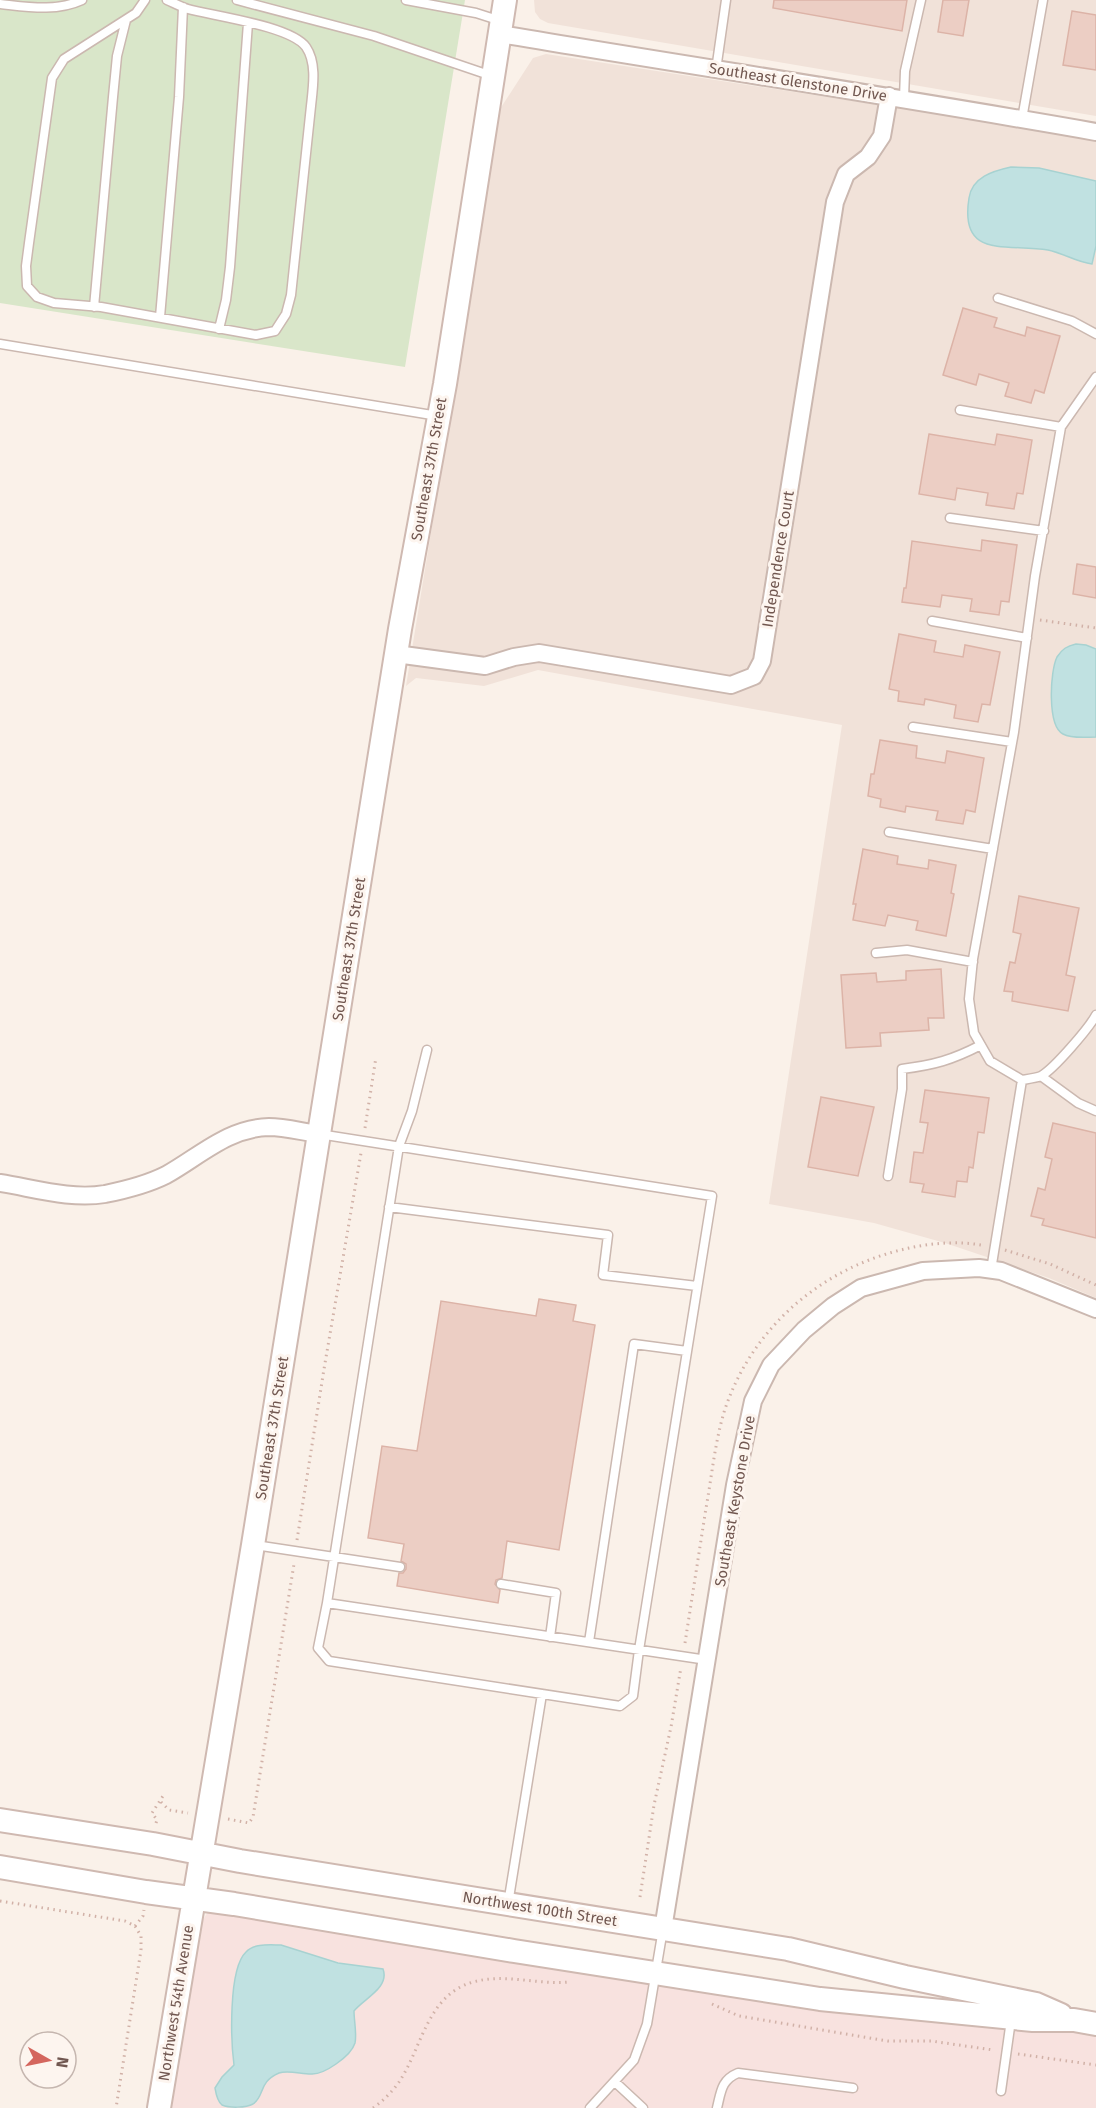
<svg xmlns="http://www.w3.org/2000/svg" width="1096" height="2108" font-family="'Fira Sans',sans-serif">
<rect width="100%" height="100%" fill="#faf1e9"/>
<!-- residential -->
<path fill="#f1e2d9" d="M534,0H1096V116L548,23L540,19L535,12Z
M546,54L957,117L1096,140V1298L1049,1278L945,1243L874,1223L769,1204L842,725L538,670L484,686L416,678L406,686L500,109L533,58Z"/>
<!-- commercial -->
<path fill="#f8e2df" d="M260,1897L693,1968L1096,2030V2108H171L202,1921L214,1903Z"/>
<!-- green -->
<path fill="#d9e6c9" d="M0,0H465L405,367L0,303Z"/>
<!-- water -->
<path fill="#c0e1e1" stroke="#a7d2d1" stroke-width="1.5" d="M1011,167L1039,168L1096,181V246L1092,264C1076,262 1063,253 1048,250C1007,243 959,260 969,198C972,177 993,171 1011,167Z
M1076,644L1086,645L1096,649V737C1086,737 1072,739 1063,734C1047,726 1050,671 1057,657C1062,649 1067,646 1076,644Z
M281,1945L338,1963L383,1969C390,1988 363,1999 354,2011C354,2021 357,2034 355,2043C351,2056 324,2075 311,2074C301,2074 288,2070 279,2073C258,2082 265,2096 253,2104C246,2108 229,2108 222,2105C217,2101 216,2094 215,2088L222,2077L234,2065C231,2042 228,1969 246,1952C254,1943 270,1945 281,1945Z"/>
<!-- building -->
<path fill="#eccec4" stroke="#dcb3a7" stroke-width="1.5" d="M774,0H907L902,31L773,8Z
M943,0H969L963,36L938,32Z
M1072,11L1096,15V70L1063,65Z
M963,308L997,318L994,327L1025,336L1027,327L1060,336L1044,393L1035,390L1031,403L1005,396L1009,383L979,374L976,385L943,375Z
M929,434L995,445L997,434L1032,440L1023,494L1017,493L1014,509L986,505L988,493L957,488L955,500L919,494Z
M982,540L1017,545L1009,602L1001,601L999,615L970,611L972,599L942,595L940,607L902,602L904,588H906L912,541L981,551Z
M1077,564L1096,567V598L1073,594Z
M899,634L936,641L934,652L963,657L965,645L1000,652L990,705L982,704L978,722L954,718L956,705L925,699L924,705L898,701L899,691L889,689Z
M880,740L917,746L916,758L945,763L947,751L984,758L975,812L966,810L963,824L936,820L938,811L906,806L905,812L880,807L881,799L868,796L871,774H874Z
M863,849L898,856L897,864L928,869L929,860L956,865L951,893L954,894L946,936L916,930L918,921L888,915L885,926L853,920L856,904H853Z
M1019,896L1079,908L1066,975L1075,977L1068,1011L1012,1001L1013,992L1004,991L1010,962L1015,963L1021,934L1013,932Z
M941,969L944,1018H928L929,1030L880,1033L881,1046L846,1048L841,975L876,973L877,982L906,980V971Z
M925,1090L989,1098L984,1133L978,1132L973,1168L969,1167L967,1182L957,1181L955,1197L922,1192L924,1184L910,1182L914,1152L923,1153L928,1123L920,1122Z
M821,1097L874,1107L858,1176L808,1167Z
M1053,1123L1096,1133V1238L1042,1225L1044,1219L1031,1216L1038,1188L1045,1190L1052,1159L1045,1157Z
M539,1299L576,1305L573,1321L595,1325L559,1550L507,1541L502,1578L496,1580L495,1584L500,1590L498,1603L397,1586L399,1573H403L406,1569V1564L401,1561L404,1544L368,1538L382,1446L417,1451L441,1301L536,1316Z"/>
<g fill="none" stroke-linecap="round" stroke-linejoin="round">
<defs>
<path id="lane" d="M145,0L136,13L64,59L52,78L29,243L26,266L27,286L37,297L54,303L101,307L256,335L275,331L286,314L291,295L311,106C313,87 317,63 306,47C291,26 214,16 188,9C181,7 174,3 167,0
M237,0L374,36L492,76
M406,0L476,13L501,21
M0,4C28,7 56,12 82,0
M716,70L726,0
M904,98L905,71L921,0
M1022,119L1043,0
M998,298L1072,321L1096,334
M94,307L113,97L117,56L126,20
M160,317L179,97L183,7
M219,329L226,300L230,267L248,23
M0,344L438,416
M960,410L1061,427
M950,518L1044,531
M932,621L1027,638
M913,727L1012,742
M889,832L993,849
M876,953L907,950L973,962
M1041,1076L1078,1103L1096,1111
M1022,1080L990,1061L974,1033L969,999L973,959L1014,732L1035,576L1061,427L1096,377
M319,1134L712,1196L639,1650L633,1696L620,1706L329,1661L318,1648L327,1603C453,1622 580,1641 707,1660
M888,1176L902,1089V1069C934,1065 952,1060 981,1045
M389,1207L608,1235L603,1275L697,1286
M991,1270L1022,1080C1028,1079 1036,1078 1041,1076C1054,1069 1089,1028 1096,1015
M255,1545L400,1567
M501,1584L556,1593L550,1637
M327,1603L399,1146L412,1111L427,1050
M589,1642L634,1344L687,1351
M508,1904L542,1694
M615,2082L643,2108
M1001,2091L1011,2020
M590,2108L634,2060L647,2024L663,1929
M717,2108C721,2092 721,2080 738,2073L853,2088"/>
<path id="street" d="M500,34C698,67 898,97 1096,132
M396,654L485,666L514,657L539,653L731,685L754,676L762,661L835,202L846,174L868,157L882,136L889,96
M0,1183C33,1188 71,1200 105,1194C125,1190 148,1184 166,1175C200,1156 228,1128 269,1127C285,1127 303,1132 319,1134
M663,1929L735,1485L753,1401L771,1365L804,1330L833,1306L861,1288L923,1271L979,1268L1001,1271L1096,1309"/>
<path id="secondary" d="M0,1820L153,1844L240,1861L788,1949L905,1977L1036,2004L1061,2015
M0,1867L146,1892L234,1904L514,1951L820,1999L1033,2020H1074L1096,2024
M159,2108L253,1545L400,629L445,384L505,0"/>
</defs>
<!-- lane casing -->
<use href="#lane" stroke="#cbb8b0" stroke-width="11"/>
<!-- street casing -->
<use href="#street" stroke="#cbb8b0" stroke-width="20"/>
<!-- secondary casing -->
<use href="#secondary" stroke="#cfb9b1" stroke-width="26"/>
<!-- path -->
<path stroke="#d1b1a7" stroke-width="3" stroke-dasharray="1.5 4.5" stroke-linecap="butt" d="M1040,620L1096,628
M365,1128L376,1057
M1005,1250L1050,1264L1096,1285
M297,1540L324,1369L361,1153
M685,1643C692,1598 699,1553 706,1508C712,1475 715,1441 725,1409C747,1344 795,1293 857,1265C893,1249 941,1238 981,1245
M161,1802L169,1810L188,1813
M228,1819L249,1823L253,1817L294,1564
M156,1823L157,1820L152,1813L163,1796
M640,1897L654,1805L671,1727L681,1667
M0,1901L125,1921L135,1926L141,1936V1950L116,2108
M135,1926L143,1916L144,1910
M712,2004L739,2016L888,2041H931L993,2050
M1018,2054L1096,2065
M373,2108C383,2101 392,2092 399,2082C422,2048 427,1995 473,1982C506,1973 536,1985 569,1982"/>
<!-- lane -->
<use href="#lane" stroke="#fff" stroke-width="8"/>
<!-- street -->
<use href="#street" stroke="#fff" stroke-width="16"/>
<!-- secondary -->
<use href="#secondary" stroke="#fff" stroke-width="22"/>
</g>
<g text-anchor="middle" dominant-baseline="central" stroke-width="6" stroke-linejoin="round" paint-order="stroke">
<!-- street labels -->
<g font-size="15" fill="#715750" stroke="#fdf5ef">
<text transform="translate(798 82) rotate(9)">Southeast Glenstone Drive</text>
<text transform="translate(429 469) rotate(-80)">Southeast 37th Street</text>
<text transform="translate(778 559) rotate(-81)">Independence Court</text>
<text transform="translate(349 949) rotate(-81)">Southeast 37th Street</text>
<text transform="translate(272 1428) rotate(-81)">Southeast 37th Street</text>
<text transform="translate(735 1501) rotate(-80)">Southeast Keystone Drive</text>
<text transform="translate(540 1909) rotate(9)">Northwest 100th Street</text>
<text transform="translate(176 2003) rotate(-81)">Northwest 54th Avenue</text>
</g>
</g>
<!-- north arrow -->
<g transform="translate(48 2060) rotate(99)"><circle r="28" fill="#fdf5ef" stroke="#c5b6af" stroke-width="1.5"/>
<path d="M0-4.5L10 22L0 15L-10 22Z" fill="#d4665e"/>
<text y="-9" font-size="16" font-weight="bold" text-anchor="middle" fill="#715750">N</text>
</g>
</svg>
